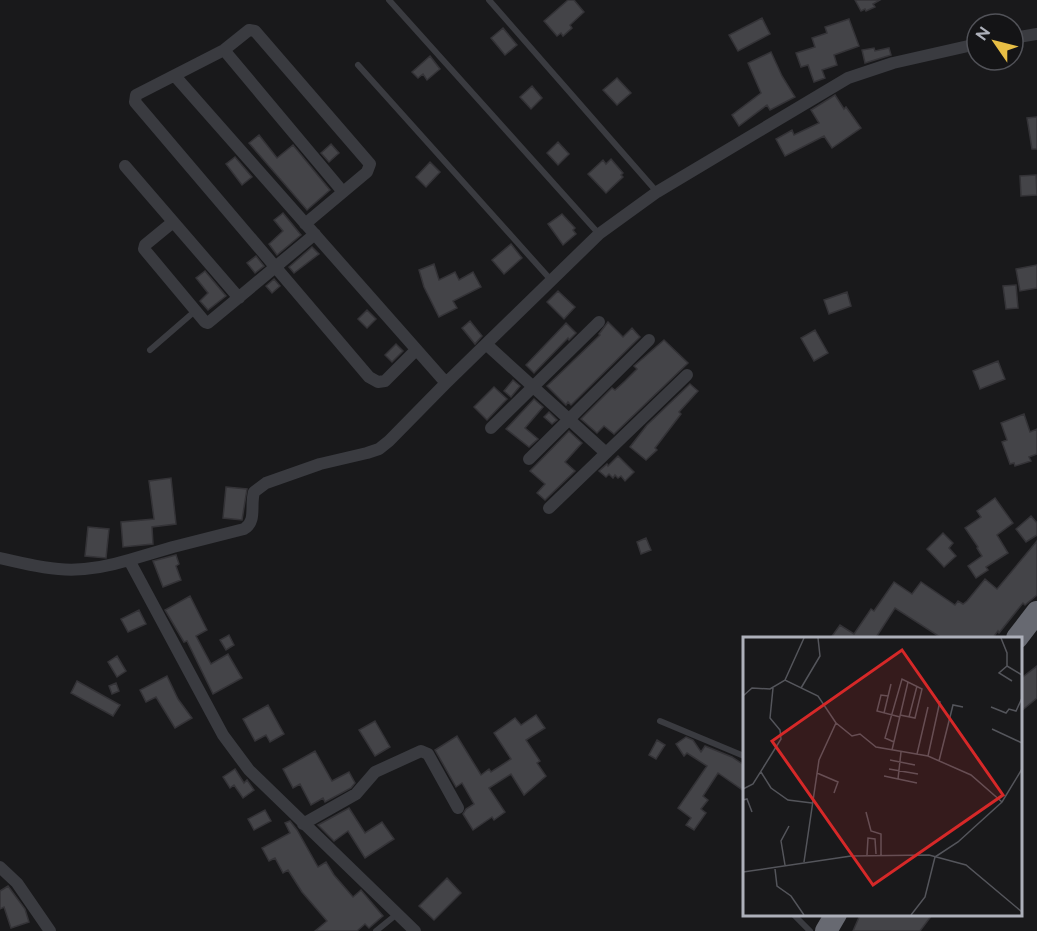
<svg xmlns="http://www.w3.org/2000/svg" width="1037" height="931" font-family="Raleway,sans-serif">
<rect width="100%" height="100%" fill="#19191b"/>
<!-- building -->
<path fill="#444448" stroke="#343337" stroke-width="1.5" d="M568,0H574L584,12L570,25L572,28L563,36L561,33L557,36L544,21Z
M855,0H880L873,4L875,7L866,11L865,9L861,11Z
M762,18L770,34L738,51L729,35Z
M849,19L859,46L834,55L837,65L822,70L825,78L814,82L808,65L801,67L796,53L815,47L812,38L827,33L825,27Z
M503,28L517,45L505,55L491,38Z
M874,48L875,51L889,48L891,55L865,63L862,50Z
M771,52L782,76L795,97L770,110L767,105L739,126L732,115L761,93L748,63Z
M430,56L440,69L427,80L423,74L418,78L412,72Z
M617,78L631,93L617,105L603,90Z
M532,86L542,98L531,109L520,97Z
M835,95L844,109L846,107L861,128L832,148L824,136L785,156L776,139L792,130L794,135L819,123L811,110Z
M1037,117V149H1032L1027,118Z
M259,135L277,158L293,145L330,190L307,210L249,143Z
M558,142L569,154L558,165L547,153Z
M331,144L339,153L329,162L321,153Z
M235,157L252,177L242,185L226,164Z
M611,159L623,173L621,175L623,177L606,193L588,174L603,160L606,164Z
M430,162L440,172L426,187L416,177Z
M1036,175L1037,195L1021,196L1020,176Z
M283,213L301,235L277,255L269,244L283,231L274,220Z
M562,214L575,228L573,230L576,234L563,245L548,224Z
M511,244L522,258L504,274L492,260Z
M312,247L319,254L294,273L289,267Z
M256,256L264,266L255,273L247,263Z
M434,264L439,280L455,272L459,280L473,272L481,287L453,301L457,308L439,317L424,287L419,270Z
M1037,265V288L1020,291L1016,269Z
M205,271L226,296L208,310L200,301L208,293L196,278Z
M274,279L280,286L272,293L266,286Z
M1016,285L1018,308L1006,309L1003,286Z
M558,291L575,307L564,319L547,302Z
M847,292L851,306L829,314L824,300Z
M367,310L376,319L367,328L358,319Z
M470,321L482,336L475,344L462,328Z
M608,322L623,337L632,328L640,337L571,405L568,402L566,405L547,386L600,335L599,334Z
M566,323L576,333L569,340L568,338L534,373L526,365Z
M815,330L828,353L814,361L801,338Z
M664,340L688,363L614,434L604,426L597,433L581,419L612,388L615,390L625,381L637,369L634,366Z
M396,344L403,351L392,362L385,355Z
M998,361L1005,379L980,389L973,371Z
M513,380L520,386L511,397L504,391Z
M690,384L698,391L679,412L681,414L655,448L657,450L646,460L630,447L647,425Z
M494,387L507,399L487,420L474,407Z
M534,399L543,407L525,428L538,439L529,447L506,429Z
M549,412L557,420L552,424L544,417Z
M1024,414L1030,432L1037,429V454L1029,457L1031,461L1015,466L1014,463L1010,464L1002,442L1007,440L1001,423Z
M569,431L582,443L565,462L575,471L545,500L537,493L545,484L530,471Z
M618,456L634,472L625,481L621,476L618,478L615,475L613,478L609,474L606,477L599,471L607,464L608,466Z
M171,478L176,524L152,527L153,544L123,547L121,522L154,519L149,481Z
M226,487L247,489L242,520L223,518Z
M995,498L1013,523L997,535L1008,553L986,567L988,570L976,578L968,566L982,556L977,548L978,547L965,528L981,517L977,511Z
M1031,516L1037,523V535L1026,542L1016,529Z
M88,527L109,529L106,558L85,556Z
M943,533L953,543L949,548L956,556L944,567L927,549Z
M646,538L651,550L641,554L637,542Z
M1037,541V595L1025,605L1023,603L999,633L998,631L992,639H943L895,608L875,639H830L840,625L854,634L871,609L874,611L894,582L912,594L921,582L955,605L958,601L963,604L967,601L985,579L997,589Z
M176,555L179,564L176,566L181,580L163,587L153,561Z
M190,596L207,630L196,636L211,664L228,654L242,678L213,694L187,641L184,642L165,610Z
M139,610L146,624L128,632L121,619Z
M229,635L234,645L226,650L220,640Z
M117,656L126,671L117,677L108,662Z
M1037,666V698L1020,712V679Z
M167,676L178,699L192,718L175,728L156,697L146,702L140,690Z
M77,681L120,705L113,716L71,693Z
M116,683L119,691L112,694L109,686Z
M268,705L284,734L270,742L266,735L255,741L243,719Z
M536,715L545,728L526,740L540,761L537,763L546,776L524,795L511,774L489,788L505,812L494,820L492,817L473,830L463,814L466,809L474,804L462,783L456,787L435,750L457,736L481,775L489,769L491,772L511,759L494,733L515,718L521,725Z
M375,721L390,747L375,756L359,730Z
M686,737L693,740L701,752L705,746L732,757L744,765V791L718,773L703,796L708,800L701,809L706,813L694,830L686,825L691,818L678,808L707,766L687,753L684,756L676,744Z
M657,740L665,745L656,759L649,755Z
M315,751L332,781L349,772L355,783L351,788L325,802L323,798L311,805L300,784L293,788L283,769Z
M235,769L244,783L247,780L254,790L243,798L234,785L230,788L223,777Z
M349,808L365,833L382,822L394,839L365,858L348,831L334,841L318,825Z
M265,810L271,821L254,830L248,819Z
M290,821L297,830L318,867L326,862L334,875L353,897L361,890L383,916L369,928L365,924L357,931H315L327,921L302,892L288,870L283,873L275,858L269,861L262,848L290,833L285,823Z
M447,878L461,893L434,920L419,906Z
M8,886L25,909L29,922L11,928L4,907L0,909V891Z
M860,915H932L920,931H853Z"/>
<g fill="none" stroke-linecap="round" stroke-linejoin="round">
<!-- lane -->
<path stroke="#3a3b40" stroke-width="6" d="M389,0L599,234
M489,0L657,192
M358,65L551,280
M150,350L195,311
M660,721L744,756
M793,914L810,931
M376,931L397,914"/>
<!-- street -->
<path stroke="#3a3b40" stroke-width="12" d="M1013,38L1037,34
M224,50L343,192
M175,76L446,383
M125,166L239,298
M173,222L145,245L144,249L205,322L208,323L315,234
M305,224L367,172L370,164L255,31L249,30L224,50L136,95L135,102L369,377L378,382L385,381L416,350
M486,344L606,453
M491,428L599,322
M529,459L649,340
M549,508L687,375
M0,558C52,570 76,576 129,560
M303,824L356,794L375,772L421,751L428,754L458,808
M0,867L17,883L50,931
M415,931L249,770L223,735L129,560L173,547L244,529C257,521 250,506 254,492L266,483L320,464L367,453L379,449L389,441L446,383L599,234L657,192L848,78L893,63L977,44"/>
<!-- highway -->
<path stroke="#676971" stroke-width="22" d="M1017,638L1037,612
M826,931L836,914"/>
</g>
<!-- overview -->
<g transform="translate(743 637)">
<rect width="279" height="279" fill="#19191b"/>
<path fill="none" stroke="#54555b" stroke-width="1.5" d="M258,1L264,16V29L279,38M264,29L256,36L269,44M42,43L61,1M58,51L77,19L75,1M0,59L9,51L27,52L42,43L75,59L93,86M145,59L138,58L134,74L157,80M248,70L263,76L266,72L273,74L279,61M141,76L148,47M166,80L174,49M249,92L279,106M151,105L142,101L159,42L179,52L172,81L157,78M149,113L165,45M174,117L185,70M185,119L197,64M147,123L172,128M196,124L210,68L220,70M146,132L175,137M18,135L28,151L45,163L69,166M74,136L95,145L91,156M141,139L174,146M155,142L158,115M0,152L10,147L38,102L37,93L27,81L30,51M0,163L4,162L9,175M123,175L128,194L138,197V219M124,218L125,201L132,202L133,217M192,220L215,205L259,165L279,132M61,225L76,123L93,86L109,99L117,97L133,110L185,119L228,138L259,165M42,228L38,204L46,189M32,232L34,249L48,259L61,278M0,235L108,219L186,218L223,228L279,275M168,278L182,260L192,220"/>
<path fill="#d62828" fill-opacity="0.15" stroke="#d62828" stroke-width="3" d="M159,13L260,158L130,248L29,104Z"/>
<rect width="279" height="279" fill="none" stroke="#adb0ba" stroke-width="3"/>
</g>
<!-- north arrow -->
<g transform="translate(995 42) rotate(305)"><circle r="28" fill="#141416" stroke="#515258" stroke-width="1.5"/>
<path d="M0-4.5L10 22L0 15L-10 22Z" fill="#e7be45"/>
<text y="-9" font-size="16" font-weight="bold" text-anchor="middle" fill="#adb0ba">N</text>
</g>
</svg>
